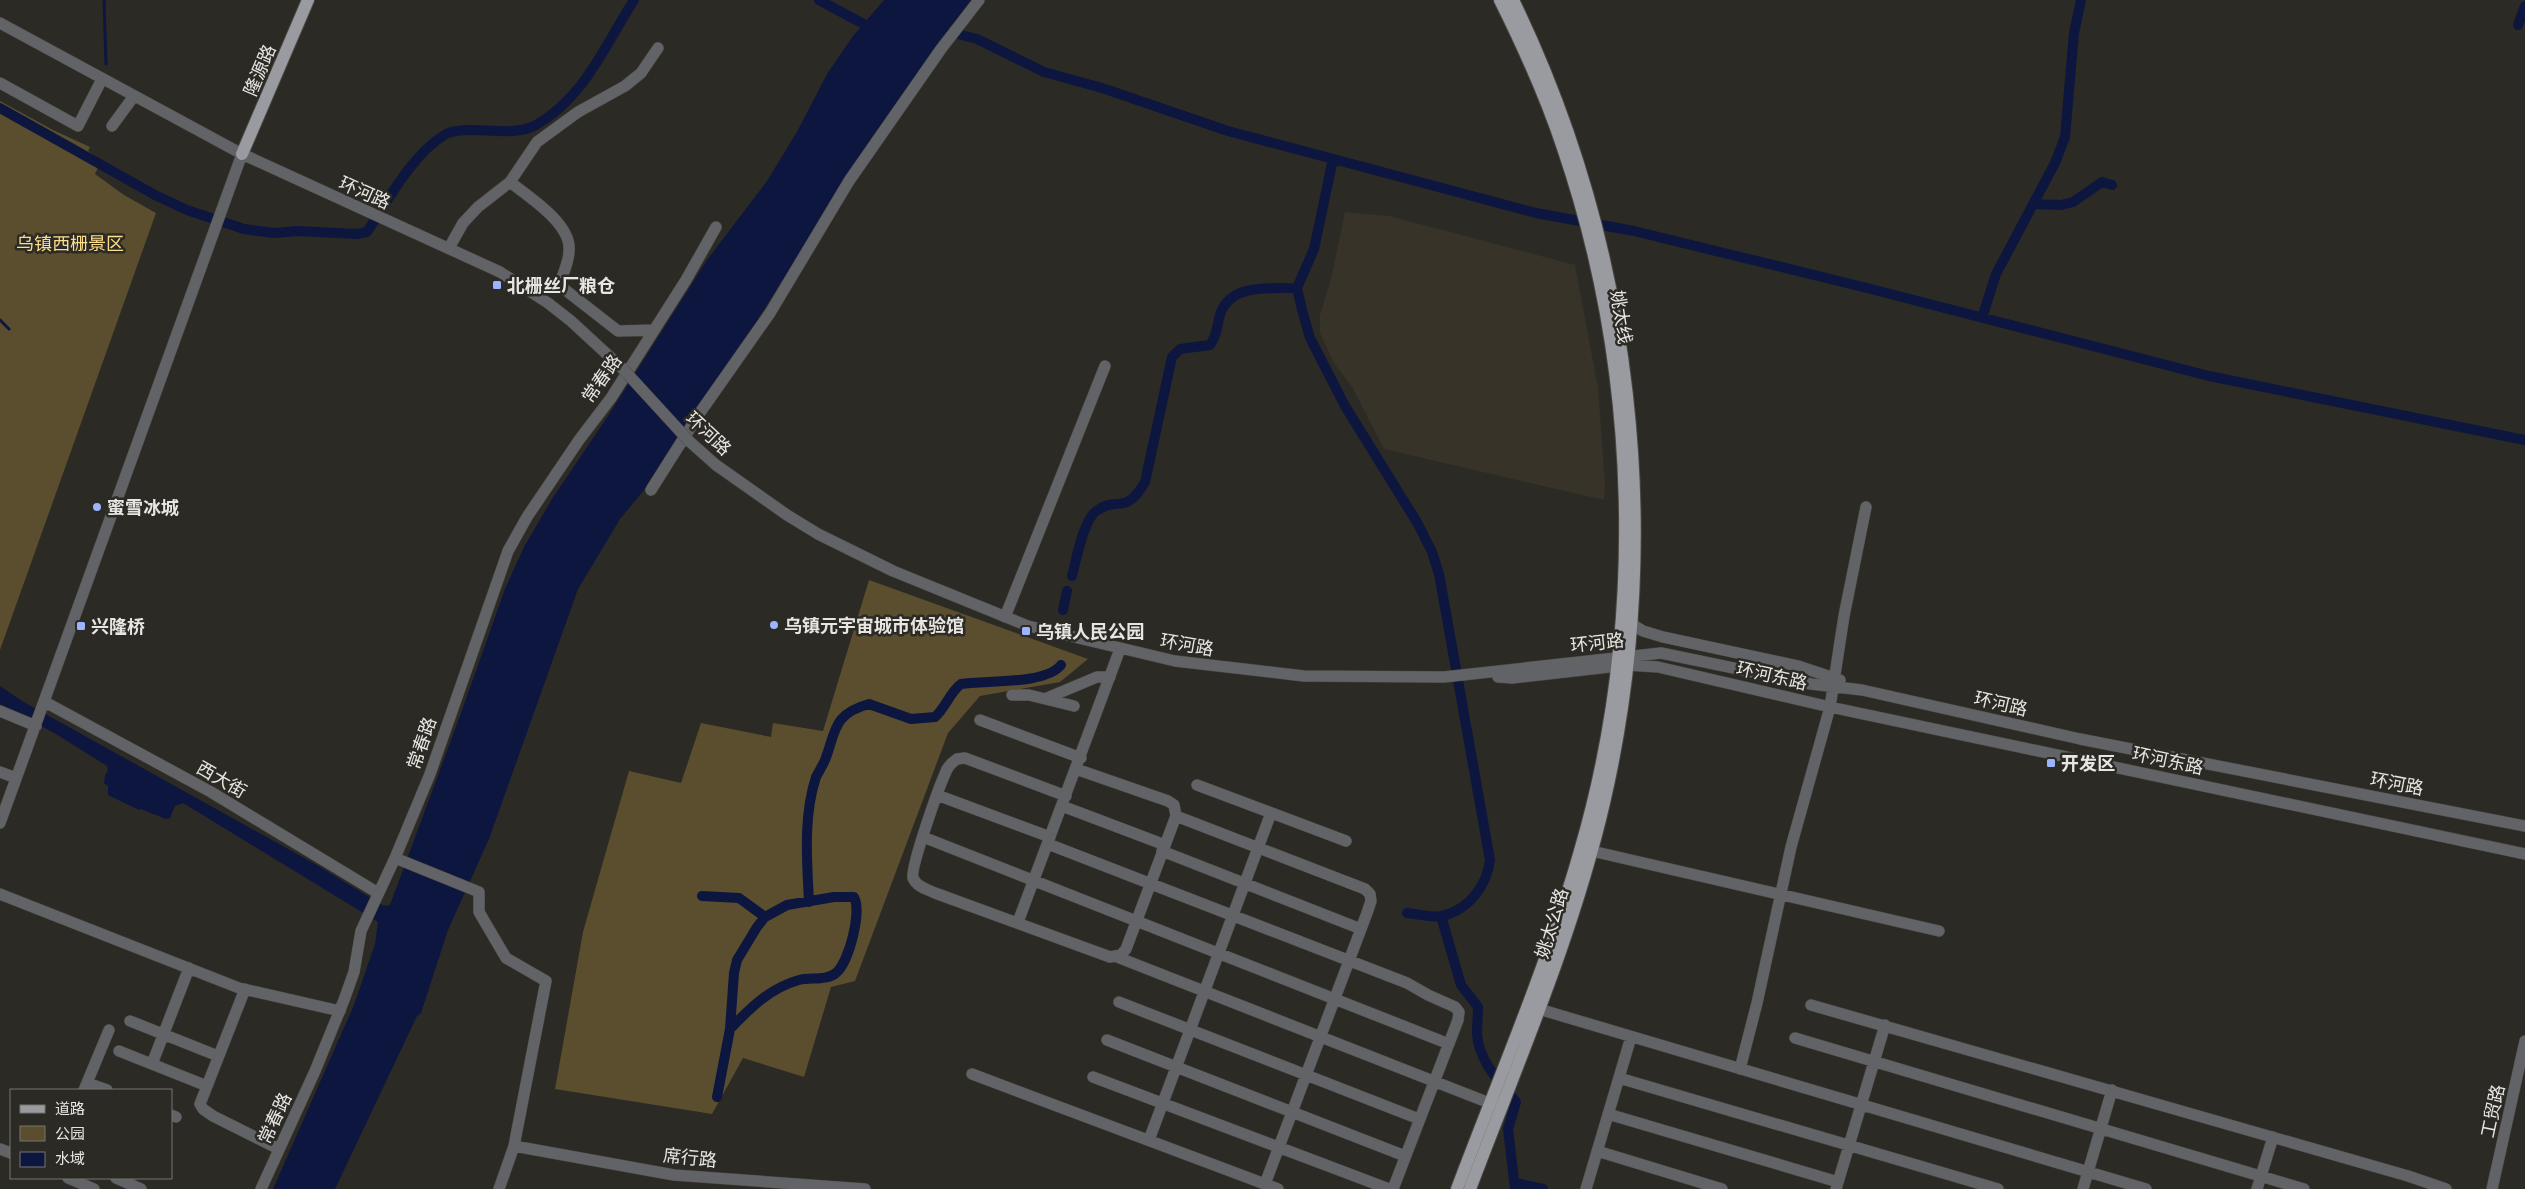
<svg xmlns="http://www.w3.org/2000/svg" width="2525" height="1189" font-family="'Open Sans','Noto Sans SC',sans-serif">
<rect width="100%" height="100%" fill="#2c2a25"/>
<!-- built -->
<path fill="#373328" d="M1345,212L1389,216L1575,265L1598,388L1605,483L1604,500L1384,449L1352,387L1334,363L1320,333V315L1331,279Z"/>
<!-- green -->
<path fill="#5a4e2f" d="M0,101L53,130L90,147L88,151L101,161L95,174L124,195L156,213L0,650Z
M869,580L1088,659L1060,682L980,696L948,733L855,981L831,987L804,1077L743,1058L712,1114L555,1089L583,932L629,771L681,783L701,723L771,737L773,723L823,731Z"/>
<!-- water -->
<path fill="#0d163e" d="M884,0H971L873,136L743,343L644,490L620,519L578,589L489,839L448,930L421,1013L417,1016L335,1189H273L354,1005L375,944L378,922L183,803L175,806L170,818L166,819L141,809L139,810L108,795V786L104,783L105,775L108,771L107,766L56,734L0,704V686L22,701L315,864L384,906L390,905L460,716L505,589L524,547L552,499L608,416L707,260L767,181L798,130L827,74L853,36Z"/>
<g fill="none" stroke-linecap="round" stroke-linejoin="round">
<!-- stream -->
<path stroke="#0d163e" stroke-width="3" d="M104,0L106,64
M0,320L9,329"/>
<!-- canal -->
<path stroke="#0d163e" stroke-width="10" d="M819,0L873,29
M2518,25L2525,6
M946,31L977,39L1044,72L1102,88L1228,131L1536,213L1634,231L1867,288L2209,376L2525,440
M0,108L155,195L187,210L244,229L274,233L297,231L357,234L367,232C388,200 413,153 446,134C452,131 465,130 472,130C492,130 517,135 536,125C585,97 605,45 634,0
M1333,159L1314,249L1297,288L1302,310L1310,338L1345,406L1418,524L1432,552L1439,574L1490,860C1487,885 1469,910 1442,916C1432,918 1418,914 1407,913
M2033,204L2061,205L2073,202L2102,182L2112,185
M1982,318L1996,274L2055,163L2065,137L2074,33L2081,0
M1072,576C1076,561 1083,522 1095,512C1117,494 1124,518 1145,482L1172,357L1180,349L1210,345C1219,332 1216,325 1221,312C1233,283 1271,289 1297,288
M1063,610L1067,591
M702,896L739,898L765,917
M809,902C807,860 803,817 816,777C819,771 823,765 825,760C836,732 832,714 869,704L911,719L935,717C946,707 950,692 961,684C986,680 1045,685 1061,665
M1441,916L1461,985L1478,1007C1478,1016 1477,1025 1477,1034C1479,1062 1500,1082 1516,1102L1508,1129L1515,1189
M717,1097L730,1029L734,973L737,960L757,927L765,917L787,905L834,897H854C862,912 849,962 836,973C826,981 811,977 799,980C770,988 750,1008 730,1029
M1516,1183L1543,1189"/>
<defs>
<path id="minor" d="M0,23L242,154L500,272L548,303L571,321L623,369
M0,83L78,126L102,79
M112,126L134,96
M510,182C529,197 572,224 569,251C569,262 563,274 559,285L618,331L654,330
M449,248L463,223L478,207L510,182L537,142L578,112L625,86L641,73L658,48
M689,441L716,465L787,515L818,534L893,571L1028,626L1175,661L1304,676L1444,677L1661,653L1811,684L1862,690L2080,739L2525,826
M651,490L699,414L770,313L849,181L941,49L979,0
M1005,617L1105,366
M1630,623L1643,631L1663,637L1798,666L1840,680
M1498,677L1512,678L1627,665L1658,667L1830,707L2525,854
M1012,695H1029L1074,706
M1047,698L1097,677H1110
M45,702L211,792L378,893
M0,711L36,726
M980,720L1081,758
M0,772L16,778
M1197,785L1346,841
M937,795L1050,837
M1066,796L965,758L957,759C951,763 947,767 945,774C939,787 910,868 913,878C917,887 927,889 935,893L1110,957L1121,955L1126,949L1176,816L1174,805L1168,801L1076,769
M1062,806L1165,845
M1176,816L1365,889L1370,894L1371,901L1367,913L1265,1184
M0,823L242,154
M923,837L1449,1044
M1048,844L1407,983L1428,995L1455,1007L1459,1012L1458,1020L1393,1189
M1583,849L1939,931
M1162,851L1361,929
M395,858L479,892V912L506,958L546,981L514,1146L499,1189
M0,894L239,988L340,1011
M1018,922L1120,649
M1117,957L1497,1106
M245,989L200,1104L203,1109L213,1116L279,1149
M1119,1002L1419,1119
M1811,1005L2408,1176L2446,1189
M1532,1007L2146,1189
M130,1021L218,1056
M1795,1038L2304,1189
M1107,1040L1405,1156
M119,1051L207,1086
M152,1064L189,968
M1740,1069L1757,1003L1791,847L1830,707L1844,616L1866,507
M972,1074L1278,1189
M1093,1077L1389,1189
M1619,1078L1998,1189
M87,1083L107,1090
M84,1090L109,1030
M1608,1114L1838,1182
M171,1115L176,1117
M1149,1140L1271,813
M514,1146L674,1175L865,1189
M0,1149L11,1153
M1597,1151L1722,1189
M68,1178L94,1189
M116,1178L141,1189
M261,1189L315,1071L344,1000L354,972L361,931L395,858L430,774L508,551L527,517L579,440L611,398L686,280L716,227
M1586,1189L1631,1037
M1836,1189L1885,1025
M2083,1189L2112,1090
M2257,1189L2273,1137
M2492,1189L2525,1041"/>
<path id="major" d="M242,154L308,0
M1457,1189C1499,1077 1547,967 1580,851C1646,625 1639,371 1563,148C1546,97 1524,48 1500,0
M1470,1189C1518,1062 1573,936 1604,803C1666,534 1633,248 1513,0"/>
</defs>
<!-- minor casing -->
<use href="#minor" stroke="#4a4843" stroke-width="12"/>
<!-- major casing -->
<use href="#major" stroke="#4a4843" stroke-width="14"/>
<!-- minor -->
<use href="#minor" stroke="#626366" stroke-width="11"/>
<!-- major -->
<use href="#major" stroke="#999ba1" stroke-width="12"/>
<defs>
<path id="minor-bridge" d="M623,369L689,441"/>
</defs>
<!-- minor-bridge casing -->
<use href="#minor-bridge" stroke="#4a4843" stroke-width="12" stroke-linecap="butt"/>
<!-- minor-bridge -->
<use href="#minor-bridge" stroke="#626366" stroke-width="11"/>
</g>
<!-- markers -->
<g fill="#9cb4fd" stroke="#2c2a25" stroke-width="2">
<rect x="492" y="280" width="10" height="10" rx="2.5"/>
<circle cx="97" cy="507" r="5"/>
<circle cx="774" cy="625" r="5"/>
<rect x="76" y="621" width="10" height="10" rx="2.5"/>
<rect x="1021" y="626" width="10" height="10" rx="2.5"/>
<rect x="2046" y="758" width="10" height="10" rx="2.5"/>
</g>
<g text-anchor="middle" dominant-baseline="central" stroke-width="5" stroke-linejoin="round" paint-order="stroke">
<!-- street labels -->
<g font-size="18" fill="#e7e6e2" stroke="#2c2a25">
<text transform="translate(259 70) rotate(-67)">隆源路</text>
<text transform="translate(365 192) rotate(24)">环河路</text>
<text transform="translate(1622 317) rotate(81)">姚太线</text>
<text transform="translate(601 378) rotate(-55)">常春路</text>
<text transform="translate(709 433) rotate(43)">环河路</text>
<text transform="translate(1597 642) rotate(-6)">环河路</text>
<text transform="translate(1187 644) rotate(10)">环河路</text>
<text transform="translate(1772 675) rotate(13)">环河东路</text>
<text transform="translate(2001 703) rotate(13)">环河路</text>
<text transform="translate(421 743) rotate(-71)">常春路</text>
<text transform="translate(2168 760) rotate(12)">环河东路</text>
<text transform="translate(222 779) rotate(30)">西大街</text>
<text transform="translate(2397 783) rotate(11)">环河路</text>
<text transform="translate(1551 923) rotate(-73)">姚太公路</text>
<text transform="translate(2492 1111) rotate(-78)">工贸路</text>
<text transform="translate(274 1118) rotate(-65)">常春路</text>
<text transform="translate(690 1157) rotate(6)">席行路</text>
</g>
<!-- park labels -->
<g font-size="18" fill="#fcdd8b" stroke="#2c2a25">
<text x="70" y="243">乌镇西栅景区</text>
</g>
<!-- poi labels -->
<g font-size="18" font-weight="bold" fill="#e7e6e2" stroke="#2c2a25" text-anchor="start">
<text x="507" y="285">北栅丝厂粮仓</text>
<text x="107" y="507">蜜雪冰城</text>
<text x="784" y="625">乌镇元宇宙城市体验馆</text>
<text x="91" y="626">兴隆桥</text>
<text x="1036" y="631">乌镇人民公园</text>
<text x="2061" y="763">开发区</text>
</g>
</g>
<!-- legend -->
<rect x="10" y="1089" width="162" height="90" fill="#2c2a25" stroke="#777571"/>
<rect x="20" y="1105" width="25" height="8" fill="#999ba1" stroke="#777571"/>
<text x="55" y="1114" font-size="15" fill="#e7e6e2">道路</text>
<rect x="20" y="1126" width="25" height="15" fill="#5a4e2f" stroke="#777571"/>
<text x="55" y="1139" font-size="15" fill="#e7e6e2">公园</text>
<rect x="20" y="1152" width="25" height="15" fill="#0d163e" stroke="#777571"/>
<text x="55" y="1164" font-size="15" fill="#e7e6e2">水域</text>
</svg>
